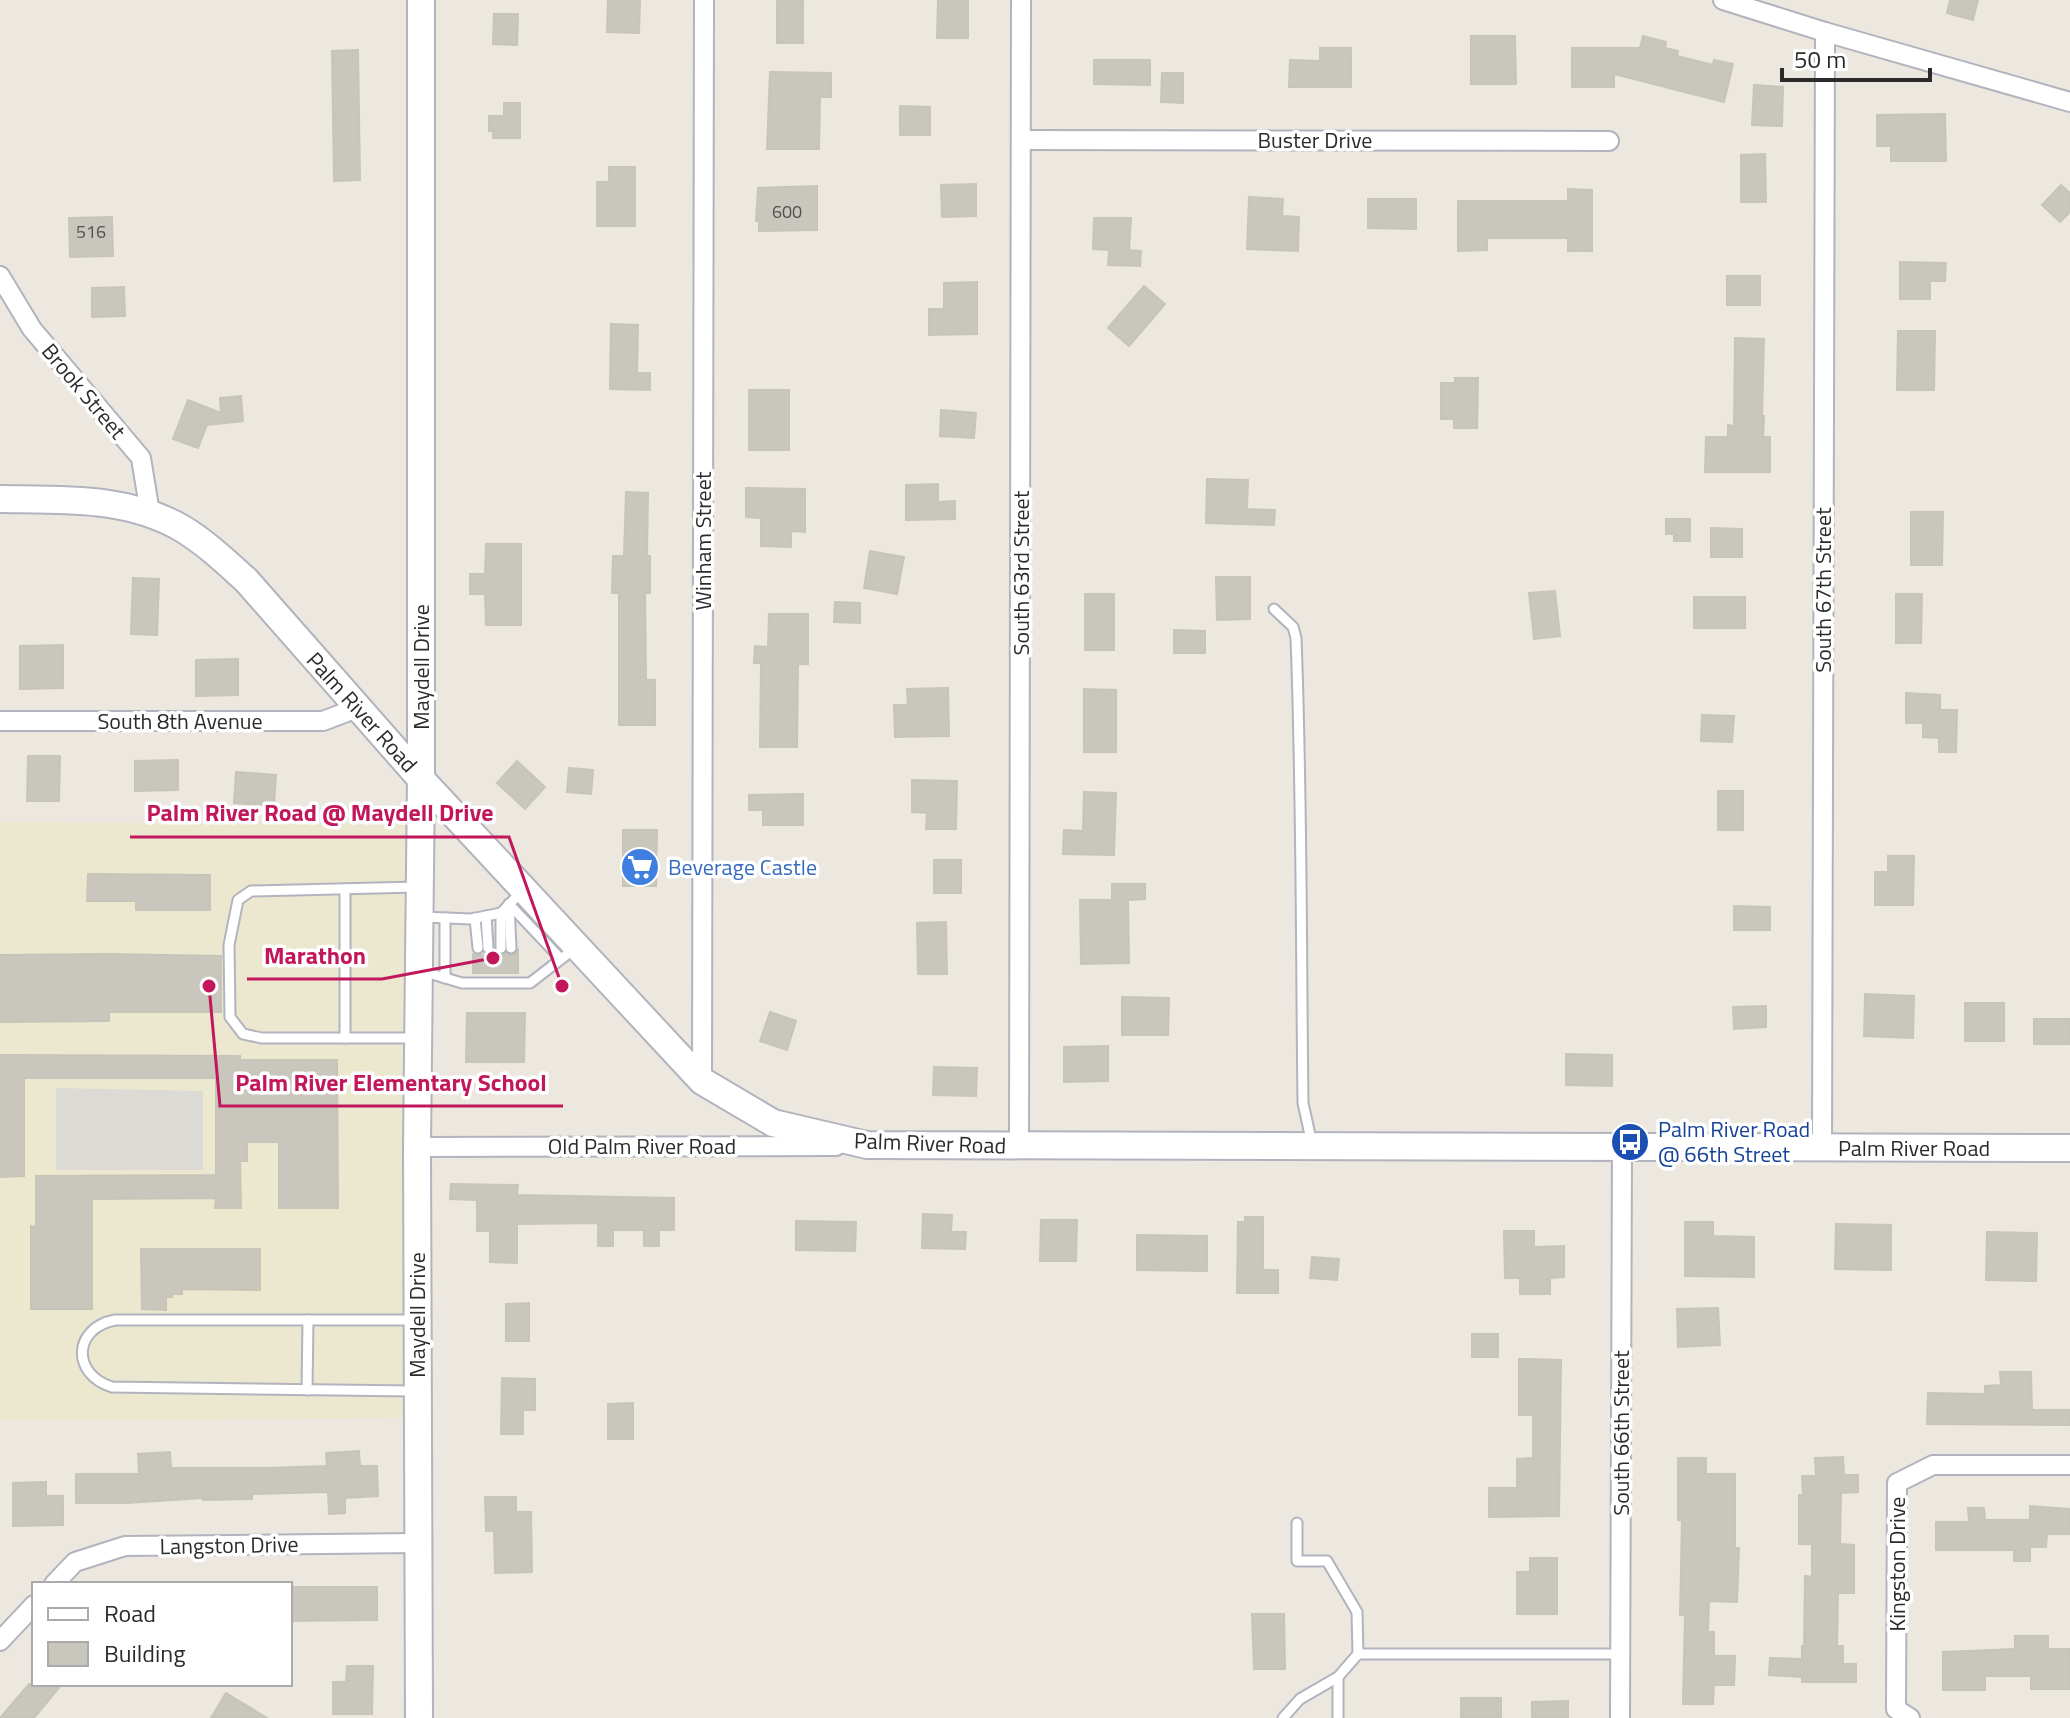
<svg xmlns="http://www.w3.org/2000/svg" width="2070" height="1718" viewBox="0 0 2070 1718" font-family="'Titillium Web',sans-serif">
<rect width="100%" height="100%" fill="#ece8df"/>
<polygon fill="#ece7cf" points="0,822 417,825 415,1418 0,1421"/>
<polygon fill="#dcdad5" points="56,1088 203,1091 203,1170 56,1170"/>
<g fill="#c8c6bd" stroke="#c7c4b8" stroke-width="2">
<polygon points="608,0 640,0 639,33 607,32"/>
<rect x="777" y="0" width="26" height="43"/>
<polygon points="938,0 968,0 968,38 937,38"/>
<polygon points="1950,0 1978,0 1973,20 1947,13"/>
<polygon points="494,14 518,14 517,45 493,44"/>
<polygon points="1471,36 1515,36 1516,84 1471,84"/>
<polygon points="1643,36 1666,42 1665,48 1678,51 1677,56 1713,65 1714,60 1733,64 1724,102 1614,74 1614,87 1572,87 1572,48 1640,48"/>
<polygon points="1320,48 1351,48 1351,87 1289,87 1290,60 1320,61"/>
<polygon points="358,50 360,180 334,181 332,51"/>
<polygon points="1094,60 1150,60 1150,85 1094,84"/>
<polygon points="770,72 831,73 831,97 820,97 819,149 767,149"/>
<polygon points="1162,73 1183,73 1183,103 1161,102"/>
<polygon points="1754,85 1783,87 1782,126 1752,125"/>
<polygon points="504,103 520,103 520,138 493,138 493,131 489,131 489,116 504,116"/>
<polygon points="900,106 930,107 930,135 900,135"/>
<polygon points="1945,114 1946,161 1891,161 1891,146 1877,146 1877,115"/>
<polygon points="1765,154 1766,202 1741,202 1741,155"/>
<polygon points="609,167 635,167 635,226 597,226 597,182 609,182"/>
<polygon points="976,184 976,216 942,217 941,185"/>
<polygon points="2061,185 2070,193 2070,212 2060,222 2042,205"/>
<polygon points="817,186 817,230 759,231 759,221 756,221 758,188"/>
<polygon points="1568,189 1592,190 1592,251 1568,251 1568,238 1487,238 1487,250 1458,251 1458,201 1568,201"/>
<polygon points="1249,197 1283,199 1282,216 1299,217 1298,251 1247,249"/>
<polygon points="1368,199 1416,199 1416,229 1368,228"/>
<polygon points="112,217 113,256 70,257 69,218"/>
<polygon points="1094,218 1131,218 1129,250 1141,251 1140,266 1108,265 1109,250 1093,249"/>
<polygon points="1900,262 1946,263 1945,281 1930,281 1930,299 1900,299"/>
<rect x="1727" y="276" width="33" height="29"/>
<polygon points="977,282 977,334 929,335 929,309 944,309 944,283"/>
<polygon points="1144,286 1165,304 1129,346 1108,328"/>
<polygon points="124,287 125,316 92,317 92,288"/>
<polygon points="611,324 638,325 637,373 650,373 650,390 610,389"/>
<polygon points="1898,331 1935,331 1934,390 1897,390"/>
<polygon points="1735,338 1764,339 1762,416 1764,416 1763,437 1770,437 1770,472 1705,472 1706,437 1728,437 1728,425 1734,426"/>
<polygon points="1455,378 1478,378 1477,428 1454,428 1454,419 1441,419 1441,383 1455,383"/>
<rect x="749" y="390" width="40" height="60"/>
<polygon points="241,396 243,421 207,425 198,448 173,439 188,400 221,413 220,398"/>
<polygon points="941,410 976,413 974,438 940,436"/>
<polygon points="1207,479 1248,480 1247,509 1275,510 1274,525 1206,523"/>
<polygon points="938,484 938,502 955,501 955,519 906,520 906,485"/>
<polygon points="746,488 805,489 805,532 791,531 791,547 761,546 761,518 746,517"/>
<polygon points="626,492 648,493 647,556 650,556 650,593 645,593 646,680 655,680 655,725 619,725 619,593 612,593 613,556 624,556"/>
<polygon points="1911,512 1943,512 1942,565 1911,565"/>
<polygon points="1666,519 1690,519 1690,541 1674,541 1674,534 1666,534"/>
<polygon points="1711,528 1742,529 1742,557 1711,557"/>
<polygon points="486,544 521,544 521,625 486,625 485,594 470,594 470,574 485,574"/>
<polygon points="870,551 904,557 897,594 864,588"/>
<polygon points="1216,577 1250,577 1250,619 1217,620"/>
<polygon points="133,578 159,579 157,635 131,634"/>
<polygon points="1555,591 1560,636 1534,639 1529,593"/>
<rect x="1085" y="594" width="29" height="56"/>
<polygon points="1896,594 1922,594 1921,643 1896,643"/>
<rect x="1694" y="597" width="51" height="31"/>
<polygon points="835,602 860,603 860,623 834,622"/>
<polygon points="769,614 808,614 808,664 798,664 797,747 760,747 761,663 754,663 755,646 768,647"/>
<polygon points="1174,630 1205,631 1205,653 1174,653"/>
<polygon points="63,645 63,688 20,689 20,646"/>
<polygon points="238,659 238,695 196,696 196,660"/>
<polygon points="948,688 949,736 895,737 894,705 908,705 907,689"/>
<polygon points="1084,689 1116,690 1116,752 1084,752"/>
<polygon points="1906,693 1940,695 1940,710 1957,710 1956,752 1939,752 1939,738 1923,737 1923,723 1906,723"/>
<polygon points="1702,715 1734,716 1732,742 1701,741"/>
<polygon points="28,756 60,756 59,801 27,801"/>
<polygon points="178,760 178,790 135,791 135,761"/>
<polygon points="517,761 545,787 525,809 497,783"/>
<polygon points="569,768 593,770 591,794 567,792"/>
<polygon points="236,772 276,775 274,806 234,803"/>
<polygon points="912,780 957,781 956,829 926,829 927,813 912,812"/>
<rect x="1718" y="791" width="25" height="39"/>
<polygon points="1084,792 1116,793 1114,855 1063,854 1064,830 1083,831"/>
<polygon points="803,794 803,825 763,825 763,810 749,810 749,795"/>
<polygon points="623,830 657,830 656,886 623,886"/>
<polygon points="1888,856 1914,856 1913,905 1875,905 1875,872 1888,872"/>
<rect x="934" y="860" width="27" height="33"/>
<polygon points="88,874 210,875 210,910 136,910 136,901 87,901"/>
<polygon points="1112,884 1145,884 1145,899 1128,900 1129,963 1081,964 1080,900 1112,900"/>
<polygon points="1734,906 1770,907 1770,930 1734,930"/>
<polygon points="946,922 947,974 918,974 917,923"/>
<polygon points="518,950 518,973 473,973 473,954 489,955 494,952 500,955 506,953 512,955"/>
<polygon points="108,954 221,956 221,1012 109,1012 109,1021 0,1022 0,955"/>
<polygon points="1865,994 1914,996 1913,1038 1864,1036"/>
<polygon points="1122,997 1169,998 1168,1035 1122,1035"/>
<rect x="1965" y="1003" width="39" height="38"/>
<polygon points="1766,1006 1766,1027 1734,1029 1733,1007"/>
<polygon points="770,1012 796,1021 787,1050 760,1041"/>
<polygon points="467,1013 525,1013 524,1062 466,1062"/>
<rect x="2034" y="1019" width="36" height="25"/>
<polygon points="1108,1046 1108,1081 1064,1082 1064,1047"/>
<polygon points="1566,1054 1612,1055 1612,1086 1566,1085"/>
<polygon points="0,1055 240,1056 240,1060 337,1060 338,1208 279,1208 279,1142 247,1142 247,1161 240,1161 241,1208 215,1208 216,1198 92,1199 92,1309 31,1309 31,1226 36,1227 36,1176 216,1175 216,1078 24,1078 24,1176 0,1177"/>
<polygon points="934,1067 977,1068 976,1096 933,1095"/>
<polygon points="451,1184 518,1185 517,1195 674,1198 674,1230 659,1230 659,1246 644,1246 644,1230 613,1230 613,1246 598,1246 598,1223 517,1224 517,1263 490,1262 490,1231 477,1231 477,1200 450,1199"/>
<polygon points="923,1214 952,1215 951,1232 966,1232 965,1249 922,1248"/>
<polygon points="1245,1217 1263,1217 1263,1270 1278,1270 1278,1293 1237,1293 1238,1222 1245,1222"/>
<polygon points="1041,1220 1077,1220 1076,1261 1040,1261"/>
<polygon points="796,1221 856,1222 855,1251 796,1250"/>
<polygon points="1685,1222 1713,1222 1713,1236 1754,1237 1754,1277 1685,1276"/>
<polygon points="1836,1224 1891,1225 1891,1270 1835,1269"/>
<polygon points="1504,1231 1534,1231 1534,1247 1564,1246 1564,1277 1550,1278 1550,1294 1520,1294 1520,1278 1505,1278"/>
<polygon points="1987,1232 2037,1233 2036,1281 1986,1280"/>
<polygon points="1137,1235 1207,1236 1207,1271 1137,1270"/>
<polygon points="141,1249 260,1249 260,1290 182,1289 182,1294 172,1294 172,1297 166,1297 166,1310 142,1309"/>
<polygon points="1312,1257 1339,1259 1337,1280 1310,1278"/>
<polygon points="529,1303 529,1341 506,1341 506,1304"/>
<polygon points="1718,1308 1720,1345 1678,1347 1677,1309"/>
<rect x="1472" y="1334" width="26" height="23"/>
<polygon points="1519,1359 1561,1360 1559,1516 1489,1517 1489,1488 1517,1488 1517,1459 1533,1458 1533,1415 1519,1415"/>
<polygon points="2000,1372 2031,1372 2032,1410 2070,1410 2070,1425 1927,1424 1928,1393 1985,1394 1985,1386 2001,1385"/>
<polygon points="502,1378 535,1379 535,1410 523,1410 523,1434 501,1434"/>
<polygon points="633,1403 633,1439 608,1439 608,1404"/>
<polygon points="359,1451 360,1466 377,1466 378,1496 345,1498 345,1513 329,1514 328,1492 252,1494 252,1499 203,1500 203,1498 127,1503 76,1503 76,1474 139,1474 138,1454 170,1452 171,1468 266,1468 327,1466 326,1453"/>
<polygon points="1843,1457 1844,1475 1858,1475 1858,1492 1841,1493 1840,1544 1854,1545 1854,1593 1838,1593 1837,1646 1843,1646 1843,1664 1856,1664 1856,1682 1802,1682 1802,1677 1769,1675 1770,1658 1802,1659 1802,1646 1804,1646 1805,1576 1812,1577 1812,1544 1799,1544 1799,1495 1803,1495 1802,1476 1816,1476 1815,1458"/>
<polygon points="1678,1458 1706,1458 1706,1474 1735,1474 1735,1548 1739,1548 1737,1602 1709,1601 1708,1632 1714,1632 1714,1656 1735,1656 1734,1685 1714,1685 1713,1704 1683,1704 1685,1615 1680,1615 1682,1520 1678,1520"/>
<polygon points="46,1482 46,1496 63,1496 63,1525 13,1526 13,1483"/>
<polygon points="485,1497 516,1497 516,1512 531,1512 532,1572 495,1573 494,1531 486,1531"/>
<polygon points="2030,1506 2070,1509 2070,1534 2047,1534 2046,1547 2030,1547 2030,1561 2014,1561 2014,1550 1936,1550 1936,1522 1969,1522 1968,1508 1984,1508 1985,1520 2030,1520"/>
<polygon points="1530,1558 1557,1558 1557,1614 1517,1614 1517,1572 1530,1572"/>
<polygon points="290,1587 377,1587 377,1620 290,1621"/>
<polygon points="1252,1614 1284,1614 1285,1669 1254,1669"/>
<polygon points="2015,1636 2048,1636 2048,1649 2070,1649 2070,1689 2031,1689 2031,1676 1985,1676 1985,1690 1943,1690 1943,1652 2015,1649"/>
<polygon points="347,1666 373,1666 372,1714 333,1714 333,1682 346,1682"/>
<polygon points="29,1684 62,1684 34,1718 0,1718"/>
<polygon points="226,1693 267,1718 211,1718"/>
<rect x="1461" y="1698" width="40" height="20"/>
<polygon points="1568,1701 1568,1718 1532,1718 1532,1702"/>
</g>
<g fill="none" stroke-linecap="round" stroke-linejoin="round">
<defs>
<g id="lane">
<path d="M 1274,609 L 1293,627 L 1296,638 C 1302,793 1301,948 1303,1103 L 1312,1144"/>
<polyline points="345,889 345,1038"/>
<polyline points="509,904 561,959"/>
<polyline points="509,904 511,948"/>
<polyline points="501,913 501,948"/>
<polyline points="486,916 488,948"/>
<polyline points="423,917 471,919 501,913 522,891"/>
<polyline points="445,918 445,978"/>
<polyline points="475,918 478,948"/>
<polyline points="422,971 462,983 530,983 574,949"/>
<polyline points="415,1038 262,1038 243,1034 230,1017 229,945 238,900 251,891 417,887"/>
<path d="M 413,1320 L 115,1320 C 73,1328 71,1374 112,1387 L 414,1391"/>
<polyline points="307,1390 308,1320"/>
<polyline points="1297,1523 1297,1561 1327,1561 1357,1612 1358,1654"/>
<polyline points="1283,1718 1300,1699 1338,1677 1358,1654 1620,1654"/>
<polyline points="1338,1718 1338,1677"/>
</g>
<g id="street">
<polyline points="1723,0 1825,32 2070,102"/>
<polyline points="1022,140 1609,141"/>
<polyline points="0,276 32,329 141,458 150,513"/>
<polyline points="0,721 323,721 357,708"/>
<polyline points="702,1081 704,0"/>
<polyline points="417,1147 836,1146"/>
<polyline points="1019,1147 1021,0"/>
<polyline points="1822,1148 1825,32"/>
<polyline points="54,1584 75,1562 125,1546 417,1543"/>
<polyline points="0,1641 34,1605"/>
<polyline points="1620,1718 1622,1148"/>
<polyline points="1910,1718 1896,1709 1897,1483 1933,1465 2070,1465"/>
</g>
<g id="secondary">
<path d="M 0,499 C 62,500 128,496 183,529 C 206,543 226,562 246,580 L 421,779 L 702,1081 L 773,1123 L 867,1145 L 2070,1148"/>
<polyline points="419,1718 417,1147 421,779 421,0"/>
</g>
</defs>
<use href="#lane" stroke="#b2b3be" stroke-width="13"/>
<use href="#street" stroke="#b2b3be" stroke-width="22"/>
<use href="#secondary" stroke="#b2b3be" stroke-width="30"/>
<use href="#lane" stroke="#fff" stroke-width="9"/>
<use href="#street" stroke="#fff" stroke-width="18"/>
<use href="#secondary" stroke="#fff" stroke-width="26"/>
</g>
<defs>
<symbol id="supermarket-disc" viewBox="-11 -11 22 22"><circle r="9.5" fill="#3f7fe0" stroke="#fff"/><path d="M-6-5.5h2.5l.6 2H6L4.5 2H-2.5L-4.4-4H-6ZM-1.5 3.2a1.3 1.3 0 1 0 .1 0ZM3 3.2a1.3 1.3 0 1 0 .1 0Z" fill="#fff"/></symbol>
<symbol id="bus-disc" viewBox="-11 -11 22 22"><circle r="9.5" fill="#1a4fb4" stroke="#fff"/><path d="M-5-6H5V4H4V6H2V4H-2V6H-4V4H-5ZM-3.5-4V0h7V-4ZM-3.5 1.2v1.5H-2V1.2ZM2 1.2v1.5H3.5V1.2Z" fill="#fff"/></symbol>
</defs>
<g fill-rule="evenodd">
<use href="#supermarket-disc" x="618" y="845" width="44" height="44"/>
<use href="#bus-disc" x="1608" y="1120" width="44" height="44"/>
</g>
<g text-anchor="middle" stroke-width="7" stroke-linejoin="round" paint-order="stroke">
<g font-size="18" fill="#525250">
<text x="787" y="218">600</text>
<text x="91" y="238">516</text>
</g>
<g font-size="22" fill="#2b2b2b" stroke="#fff">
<text x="1315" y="148">Buster Drive</text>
<text transform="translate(84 391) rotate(50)" y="8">Brook Street</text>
<text transform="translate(703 541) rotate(-90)" y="8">Winham Street</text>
<text transform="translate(1021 573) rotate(-90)" y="8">South 63rd Street</text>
<text transform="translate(1823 590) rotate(-90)" y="8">South 67th Street</text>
<text transform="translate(421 667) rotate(-90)" y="8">Maydell Drive</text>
<text transform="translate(362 712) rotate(48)" y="8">Palm River Road</text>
<text x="180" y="729">South 8th Avenue</text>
<text transform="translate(930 1143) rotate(2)" y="8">Palm River Road</text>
<text x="642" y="1154">Old Palm River Road</text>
<text x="1914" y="1156">Palm River Road</text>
<text transform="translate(417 1315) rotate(-90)" y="8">Maydell Drive</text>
<text transform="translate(1621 1433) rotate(-90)" y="8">South 66th Street</text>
<text transform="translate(229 1545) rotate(-1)" y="8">Langston Drive</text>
<text transform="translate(1897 1564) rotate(-90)" y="8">Kingston Drive</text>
</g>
<g font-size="22" fill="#366cbe" stroke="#fff" text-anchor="start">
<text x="668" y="875">Beverage Castle</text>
</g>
<g font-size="22" fill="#164399" stroke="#fff" text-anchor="start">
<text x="1658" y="1137">Palm River Road<tspan x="1658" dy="25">@ 66th Street</tspan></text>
</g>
</g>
<path fill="none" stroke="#c2185b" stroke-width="3" d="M562 986L509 837H130M493 958L382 979H247M209 986L220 1106H563"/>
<g fill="#c2185b" stroke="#fff" stroke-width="3">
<circle cx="562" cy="986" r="8"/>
<circle cx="493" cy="958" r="8"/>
<circle cx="209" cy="986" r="8"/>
</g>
<g font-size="24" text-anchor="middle" font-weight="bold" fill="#c2185b" stroke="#fff" stroke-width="7" stroke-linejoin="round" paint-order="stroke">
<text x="320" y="821">Palm River Road @ Maydell Drive</text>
<text x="315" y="964">Marathon</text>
<text x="391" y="1091">Palm River Elementary School</text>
</g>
<rect x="32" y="1582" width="260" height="104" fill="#ffffff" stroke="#aaaaaa" stroke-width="2"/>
<rect x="48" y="1608" width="40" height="12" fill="#ffffff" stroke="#aaaaaa" stroke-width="2"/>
<text x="104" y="1622" font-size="24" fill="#2b2b2b">Road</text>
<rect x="48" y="1642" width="40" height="24" fill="#c8c6bd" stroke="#aaaaaa" stroke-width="2"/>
<text x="104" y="1662" font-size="24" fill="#2b2b2b">Building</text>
<path d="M1782 68v12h148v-12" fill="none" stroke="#2b2b2b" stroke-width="4"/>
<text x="1794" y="68" font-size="24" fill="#2b2b2b" stroke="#ffffff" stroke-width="6" paint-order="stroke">50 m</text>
</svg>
